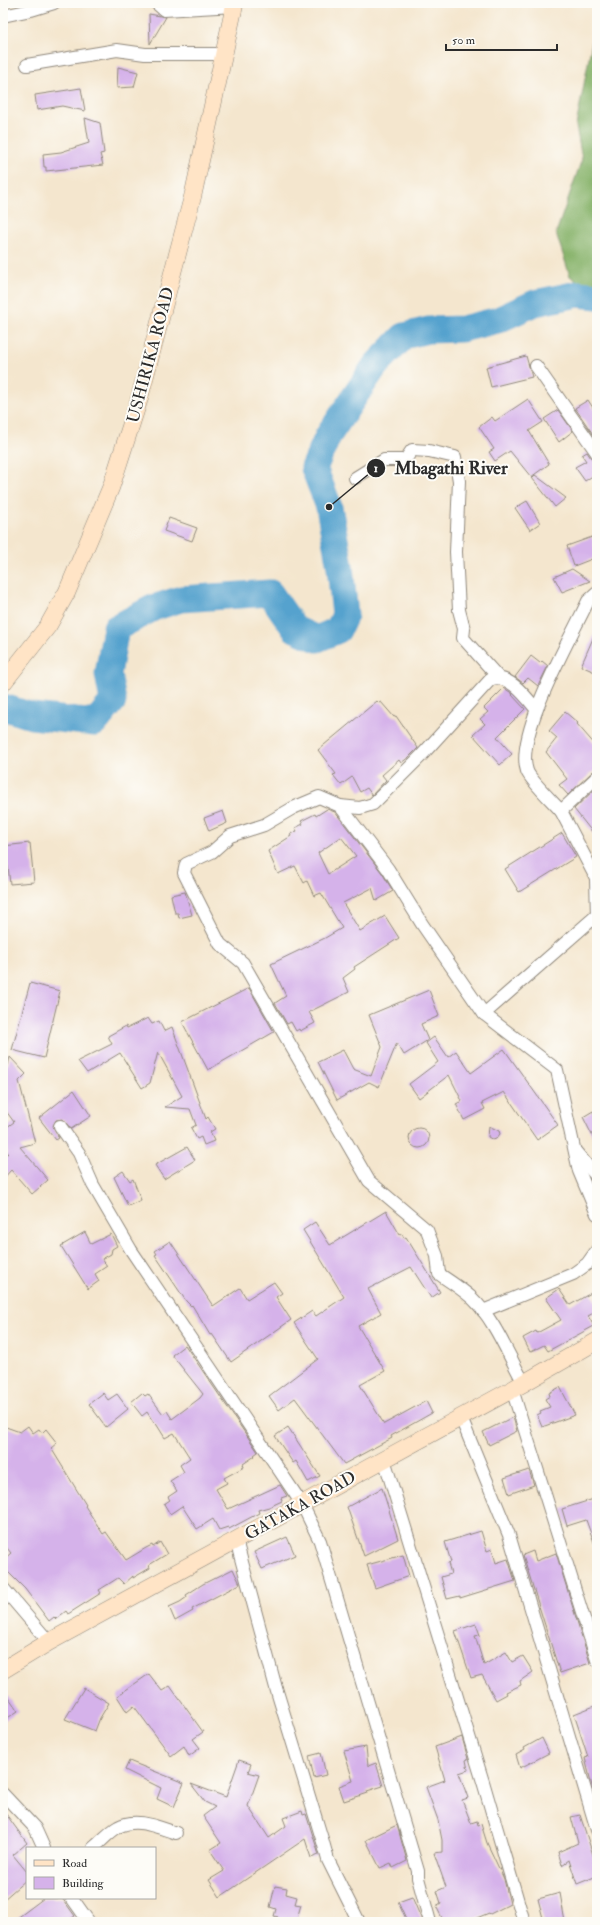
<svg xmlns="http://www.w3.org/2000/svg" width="600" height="1925" viewBox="0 0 600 1925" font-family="'IM FELL Double Pica',serif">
<rect width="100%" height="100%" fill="#fdfcf7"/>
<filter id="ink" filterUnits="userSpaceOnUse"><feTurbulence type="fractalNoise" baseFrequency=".025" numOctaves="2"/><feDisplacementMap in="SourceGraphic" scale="8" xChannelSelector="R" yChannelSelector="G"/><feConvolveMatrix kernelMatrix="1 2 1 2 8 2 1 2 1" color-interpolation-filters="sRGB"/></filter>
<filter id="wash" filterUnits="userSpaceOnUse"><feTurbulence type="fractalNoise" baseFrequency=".012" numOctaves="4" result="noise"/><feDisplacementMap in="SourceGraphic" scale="16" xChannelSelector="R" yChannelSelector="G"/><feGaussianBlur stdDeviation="0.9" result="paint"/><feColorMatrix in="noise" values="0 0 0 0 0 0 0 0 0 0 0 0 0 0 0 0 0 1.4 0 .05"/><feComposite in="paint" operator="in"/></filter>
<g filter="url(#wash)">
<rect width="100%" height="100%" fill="#f4e6ce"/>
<polygon fill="#88b46c" stroke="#5a704c" points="597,16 597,298 570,276 556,233 582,159 576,126"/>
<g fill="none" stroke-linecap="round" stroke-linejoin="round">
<polyline stroke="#55a2ce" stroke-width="27" points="3,707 32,716 95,723 113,701 108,674 116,628 153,608 181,599 270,593 295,629 317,639 338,630 345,615 340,567 329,507 314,468 328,436 375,366 404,336 428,330 462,329 498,320 535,303 578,294 597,296"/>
</g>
<g id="blocks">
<g fill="#d5b2ea" fill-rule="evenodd">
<polygon points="149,14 166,17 150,44"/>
<polygon points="118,67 138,72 134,87 117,88"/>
<polygon points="81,88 85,111 62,106 37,110 35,95"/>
<polygon points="85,118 100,123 104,153 100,154 103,165 46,171 46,167 44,167 43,154 61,152 89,143"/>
<polygon points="526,356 532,377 491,387 486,367"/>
<polygon points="528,399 543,422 529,431 549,464 531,477 510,451 495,461 489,452 494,449 479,427 492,417 495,421"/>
<polygon points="588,400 597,414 597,440 575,408"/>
<polygon points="558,410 573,431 559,442 544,419"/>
<polygon points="587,452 591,458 597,460 597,480 594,475 585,481 575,467 586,461 582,455"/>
<polygon points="535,475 566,498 555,507 532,478"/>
<polygon points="527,501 540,523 530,530 515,508"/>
<polygon points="169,518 197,528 192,541 164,531"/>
<polygon points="592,537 597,557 574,566 567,546"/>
<polygon points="572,569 590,581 562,592 554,577"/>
<polygon points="597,629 597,673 581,666"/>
<polygon points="531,656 540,663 542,661 548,666 538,686 528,678 523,683 515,677"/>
<polygon points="504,688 513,694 512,695 525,709 497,737 512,754 500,765 473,735 485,724 480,719 488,712 484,708"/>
<polygon points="377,701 379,703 381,702 394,717 396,716 418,748 409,757 401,763 399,760 382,775 386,780 372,795 367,788 360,792 352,777 341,785 333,775 336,774 318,750"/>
<polygon points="565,712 578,723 577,724 597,747 597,770 592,772 568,795 559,785 567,779 546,752 557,738 549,731"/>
<polygon points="597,787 597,838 574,809"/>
<path d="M 327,809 L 335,812 L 382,873 L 393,891 L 376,901 L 372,888 L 343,903 L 360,931 L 385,916 L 399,938 L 354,967 L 355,969 L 343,978 L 349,992 L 309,1012 L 315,1023 L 300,1031 L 299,1029 L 296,1031 L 291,1022 L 287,1024 L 275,1003 L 286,996 L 271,964 L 325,938 L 342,928 L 321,893 L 314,896 L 307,881 L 304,883 L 295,866 L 278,874 L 268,851 L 291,836 L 290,834 L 297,831 L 295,828 L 303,824 L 301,821 L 315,814 L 316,816 ZM 341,837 L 356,856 L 328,874 L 318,853 Z"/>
<polygon points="223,811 227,823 209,831 204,818"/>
<polygon points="562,833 576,857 519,892 505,869"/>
<polygon points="30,843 34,882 10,884 8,866 4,866 3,846"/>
<polygon points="185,892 192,915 179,918 178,913 175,913 171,895"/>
<polygon points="30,983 60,991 44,1058 12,1050"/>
<polygon points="249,988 274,1032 208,1070 182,1022"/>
<polygon points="429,990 439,1016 421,1024 428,1040 404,1055 397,1043 379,1087 369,1082 337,1100 318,1062 343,1050 353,1069 371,1076 382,1047 369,1015"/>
<polygon points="148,1018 152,1024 159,1021 164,1031 172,1027 206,1119 208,1117 215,1129 210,1132 214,1141 204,1145 201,1137 197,1139 191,1128 196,1125 190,1109 165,1107 182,1096 158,1052 150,1083 142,1088 120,1053 87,1073 78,1061 112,1044 108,1036 126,1026 127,1028"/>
<polygon points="434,1037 448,1057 456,1051 471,1073 504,1049 558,1125 537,1140 504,1092 482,1103 485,1109 464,1120 456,1104 462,1101 449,1075 419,1098 409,1084 438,1062 426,1043"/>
<polygon points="10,1057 26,1074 19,1081 35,1143 20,1147 48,1180 32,1194 11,1170 3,1179 3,1158 8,1153 3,1145 3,1130 14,1122 3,1107 3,1060 8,1065"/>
<polygon points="74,1090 91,1116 71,1129 63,1119 56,1120 53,1126 59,1138 56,1140 39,1118"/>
<polygon points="593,1111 597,1119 597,1145 583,1117"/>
<polygon points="489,1126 499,1131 500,1134 496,1139 493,1140 488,1137"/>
<circle cx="419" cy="1138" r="10"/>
<polygon points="187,1147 195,1160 164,1179 155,1165"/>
<polygon points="123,1171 130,1181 133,1179 141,1200 128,1206 114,1177"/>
<polygon points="386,1211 400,1235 402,1234 404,1238 406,1237 440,1292 431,1298 411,1267 368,1289 381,1313 358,1326 385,1371 360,1385 384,1424 426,1401 432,1413 391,1436 392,1438 344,1464 295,1398 279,1410 269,1396 318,1359 294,1323 312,1311 316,1316 344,1297 303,1230 315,1222 330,1245"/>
<polygon points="85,1232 91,1244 111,1234 117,1246 112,1249 111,1254 102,1259 107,1266 95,1274 99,1281 88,1289 61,1246"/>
<polygon points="170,1241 213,1306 240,1288 247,1299 274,1282 282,1293 276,1297 291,1320 231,1362 212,1334 210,1335 192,1305 191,1306 186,1301 155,1255 157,1254 155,1251"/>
<polygon points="559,1289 570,1305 591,1293 597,1304 597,1311 588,1316 594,1326 548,1351 544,1345 530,1352 523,1338 536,1331 537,1333 561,1320 546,1298"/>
<polygon points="185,1345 258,1452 254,1455 255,1456 243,1464 244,1467 224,1478 227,1483 216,1489 228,1509 280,1485 287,1496 281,1498 282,1501 269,1507 258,1510 259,1513 229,1529 228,1527 219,1530 213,1519 197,1529 182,1506 170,1514 164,1504 170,1500 168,1497 177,1491 170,1481 184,1472 180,1465 190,1458 174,1433 165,1438 155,1422 154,1423 147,1412 142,1416 131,1402 142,1393 145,1396 148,1394 163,1414 167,1411 172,1419 200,1398 203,1394 172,1355"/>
<polygon points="560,1387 575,1415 542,1427 537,1415 541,1413 540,1411 550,1407 545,1399 550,1396 549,1393"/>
<polygon points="103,1393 108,1400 117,1394 128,1409 106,1427 89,1404"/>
<polygon points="513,1417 517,1431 489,1445 483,1432"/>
<polygon points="3,1426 20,1432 28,1426 33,1433 39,1429 42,1433 46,1429 57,1443 51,1448 86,1505 85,1506 103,1534 106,1532 126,1560 146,1548 152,1545 153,1547 160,1542 167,1554 149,1565 150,1568 133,1578 133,1576 124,1584 118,1578 99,1590 101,1593 68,1614 66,1611 56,1619 54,1617 49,1621 25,1589 3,1567 3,1560 11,1553 3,1543"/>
<polygon points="288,1427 320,1476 308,1482 296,1461 293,1463 275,1436"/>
<polygon points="529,1470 534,1485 509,1494 504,1478"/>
<polygon points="382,1488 398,1539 364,1556 347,1507"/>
<polygon points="597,1498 597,1545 595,1545 586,1520 567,1526 562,1509"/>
<polygon points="481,1531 487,1551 492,1549 496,1563 508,1559 515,1581 460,1598 460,1596 447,1599 441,1577 451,1574 448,1563 451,1562 445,1542"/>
<polygon points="287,1537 295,1555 262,1569 254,1552"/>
<polygon points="533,1551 536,1561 556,1553 590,1663 560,1673 523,1555"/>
<polygon points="403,1555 409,1576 375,1588 367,1565"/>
<polygon points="233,1569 240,1584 192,1609 193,1611 175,1621 169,1607 180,1602 187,1597 186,1595 203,1584"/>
<polygon points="476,1624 480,1635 475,1636 484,1665 506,1652 512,1662 523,1656 533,1672 520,1681 521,1685 506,1692 507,1694 496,1700 482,1675 471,1678 455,1631"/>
<polygon points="149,1674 162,1691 170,1686 203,1732 193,1739 200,1748 189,1756 184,1746 171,1756 134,1706 127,1712 117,1696"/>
<polygon points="84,1688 109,1703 100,1718 95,1731 65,1719"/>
<polygon points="3,1689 18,1711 3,1721"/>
<polygon points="597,1705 597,1790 593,1790 585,1758 588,1757 574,1714"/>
<polygon points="462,1737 468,1759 466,1760 468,1770 459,1773 468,1798 462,1800 471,1823 477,1821 478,1825 481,1824 487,1843 504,1879 510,1904 490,1914 489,1913 467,1922 444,1922 436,1906 441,1903 437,1891 446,1887 434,1853 442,1852 442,1840 438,1820 426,1787 445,1780 435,1747"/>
<polygon points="542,1738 549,1753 520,1768 516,1755 525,1750 524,1748"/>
<polygon points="366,1747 368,1766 376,1763 383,1786 367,1791 368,1793 344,1801 339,1786 353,1781 344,1751"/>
<polygon points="321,1753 326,1775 314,1778 309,1756"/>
<polygon points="239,1760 251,1764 248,1772 259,1775 248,1806 269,1838 286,1826 283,1818 302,1811 303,1815 306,1814 319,1855 311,1858 305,1839 220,1897 209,1880 224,1871 210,1850 221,1843 203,1816 215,1807 205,1802 191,1784 226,1797"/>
<polygon points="129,1761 184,1783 174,1807 157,1799 161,1788 125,1770"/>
<polygon points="3,1810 27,1843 13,1855 27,1872 27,1879 3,1900"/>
<polygon points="580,1815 597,1867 597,1876 577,1884 569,1860 562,1865 558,1852 578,1843 571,1817"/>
<polygon points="397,1825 407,1861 393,1868 391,1863 380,1868 366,1840"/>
<polygon points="275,1886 287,1888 286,1894 297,1897 295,1904 301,1905 296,1922 287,1922 277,1919 278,1917 274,1916 276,1909 270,1907"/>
<polygon points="560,1893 565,1922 544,1922 538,1899"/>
<polygon points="412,1897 421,1918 422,1922 407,1922 398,1902"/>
<polygon points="44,1898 62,1898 75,1916 66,1922 12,1922"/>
</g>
</g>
</g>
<g filter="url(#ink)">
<use href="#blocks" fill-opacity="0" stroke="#90887c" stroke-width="1"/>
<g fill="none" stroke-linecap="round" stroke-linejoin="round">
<defs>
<g id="street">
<polyline points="156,3 164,10 235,6"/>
<polyline points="3,16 31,10 54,3"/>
<polyline points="27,65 117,50 145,54 224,54"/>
<polyline points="536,366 597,453"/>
<polyline points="355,478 384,460 405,460 412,450 429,451 455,457 459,481 456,552 459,610 464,629 463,638 499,678"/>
<polyline points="597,777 561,811 596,878 597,917"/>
<polyline points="340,806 388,869 422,924 484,1014 557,1070 579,1171 597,1214"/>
<path d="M 561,811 C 554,803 530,780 527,771 C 514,735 572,636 588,601 L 597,593"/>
<polyline points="484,1014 596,916"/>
<polyline points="60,1126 79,1153 93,1185 131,1250 302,1504 320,1541 418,1871 418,1878 430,1922"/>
<polyline points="576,1152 597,1177"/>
<polyline points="483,1311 573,1274 587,1264 597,1250"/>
<path d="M 524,1383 C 508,1355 495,1320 472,1298 C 462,1289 451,1282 439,1274 L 437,1256 L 427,1230 L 369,1181 L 243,963 L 220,944 L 184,873 L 186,864 L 212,852 L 230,836 L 264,825 L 293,808 L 319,797 L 340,806 L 360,808 L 373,804 L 421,756 L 490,680 C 507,671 527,698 536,709"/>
<polyline points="512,1389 597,1660"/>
<polyline points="461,1418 509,1535 597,1830"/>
<polyline points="384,1459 484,1785 524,1922"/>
<polyline points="236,1540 276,1688 323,1842 328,1860 359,1922"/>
<polyline points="3,1588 49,1642"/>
<polyline points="3,1794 35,1828 44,1848"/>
<path d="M 93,1848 C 101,1842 109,1832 118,1827 C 137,1817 157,1827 176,1833"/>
<polyline points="72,1898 89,1922"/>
</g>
<g id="secondary">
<polyline points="3,683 48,626 67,592 111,487 139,400 193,195 235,3"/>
<polyline points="3,1670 49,1642 524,1383 597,1341"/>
</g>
</defs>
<use href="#street" stroke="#90887c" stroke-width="14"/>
<use href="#secondary" stroke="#90887c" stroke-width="18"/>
<use href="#street" stroke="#fff" stroke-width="12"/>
<use href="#secondary" stroke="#ffe4c6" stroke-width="17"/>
</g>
</g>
<g text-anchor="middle" stroke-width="4" stroke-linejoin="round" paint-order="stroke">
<g font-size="17" fill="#2b2b2b" stroke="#fdfcf7">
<text transform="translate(150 355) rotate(-75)" y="6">USHIRIKA ROAD</text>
<text transform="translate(300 1505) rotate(-29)" y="6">GATAKA ROAD</text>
</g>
</g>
<path fill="none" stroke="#2b2b2b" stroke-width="1.5" d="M329 507L376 468"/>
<g fill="#2b2b2b" stroke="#fdfcf7" stroke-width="1.5">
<circle cx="329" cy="507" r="4"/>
<circle cx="376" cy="468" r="10"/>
</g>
<g font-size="12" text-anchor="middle" font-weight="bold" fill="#fff">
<text x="376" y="472">1</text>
</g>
<g font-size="18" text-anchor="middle" font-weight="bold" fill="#2b2b2b" stroke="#fdfcf7" stroke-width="4" stroke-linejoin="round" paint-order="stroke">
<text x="451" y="474">Mbagathi River</text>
</g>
<rect width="600" height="1925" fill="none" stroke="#fdfcf7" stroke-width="16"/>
<rect x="26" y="1847" width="130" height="52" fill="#fdfcf7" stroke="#a9a8a5"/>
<rect x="34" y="1860" width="20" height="6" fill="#ffe4c6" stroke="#a9a8a5"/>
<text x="62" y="1867" font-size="12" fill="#2b2b2b">Road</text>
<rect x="34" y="1877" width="20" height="12" fill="#d5b2ea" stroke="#a9a8a5"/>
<text x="62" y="1887" font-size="12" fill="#2b2b2b">Building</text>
<path d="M446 44v6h111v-6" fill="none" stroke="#2b2b2b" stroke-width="2"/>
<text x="452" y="44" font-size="12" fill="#2b2b2b" stroke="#fdfcf7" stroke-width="3" paint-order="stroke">50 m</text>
</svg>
